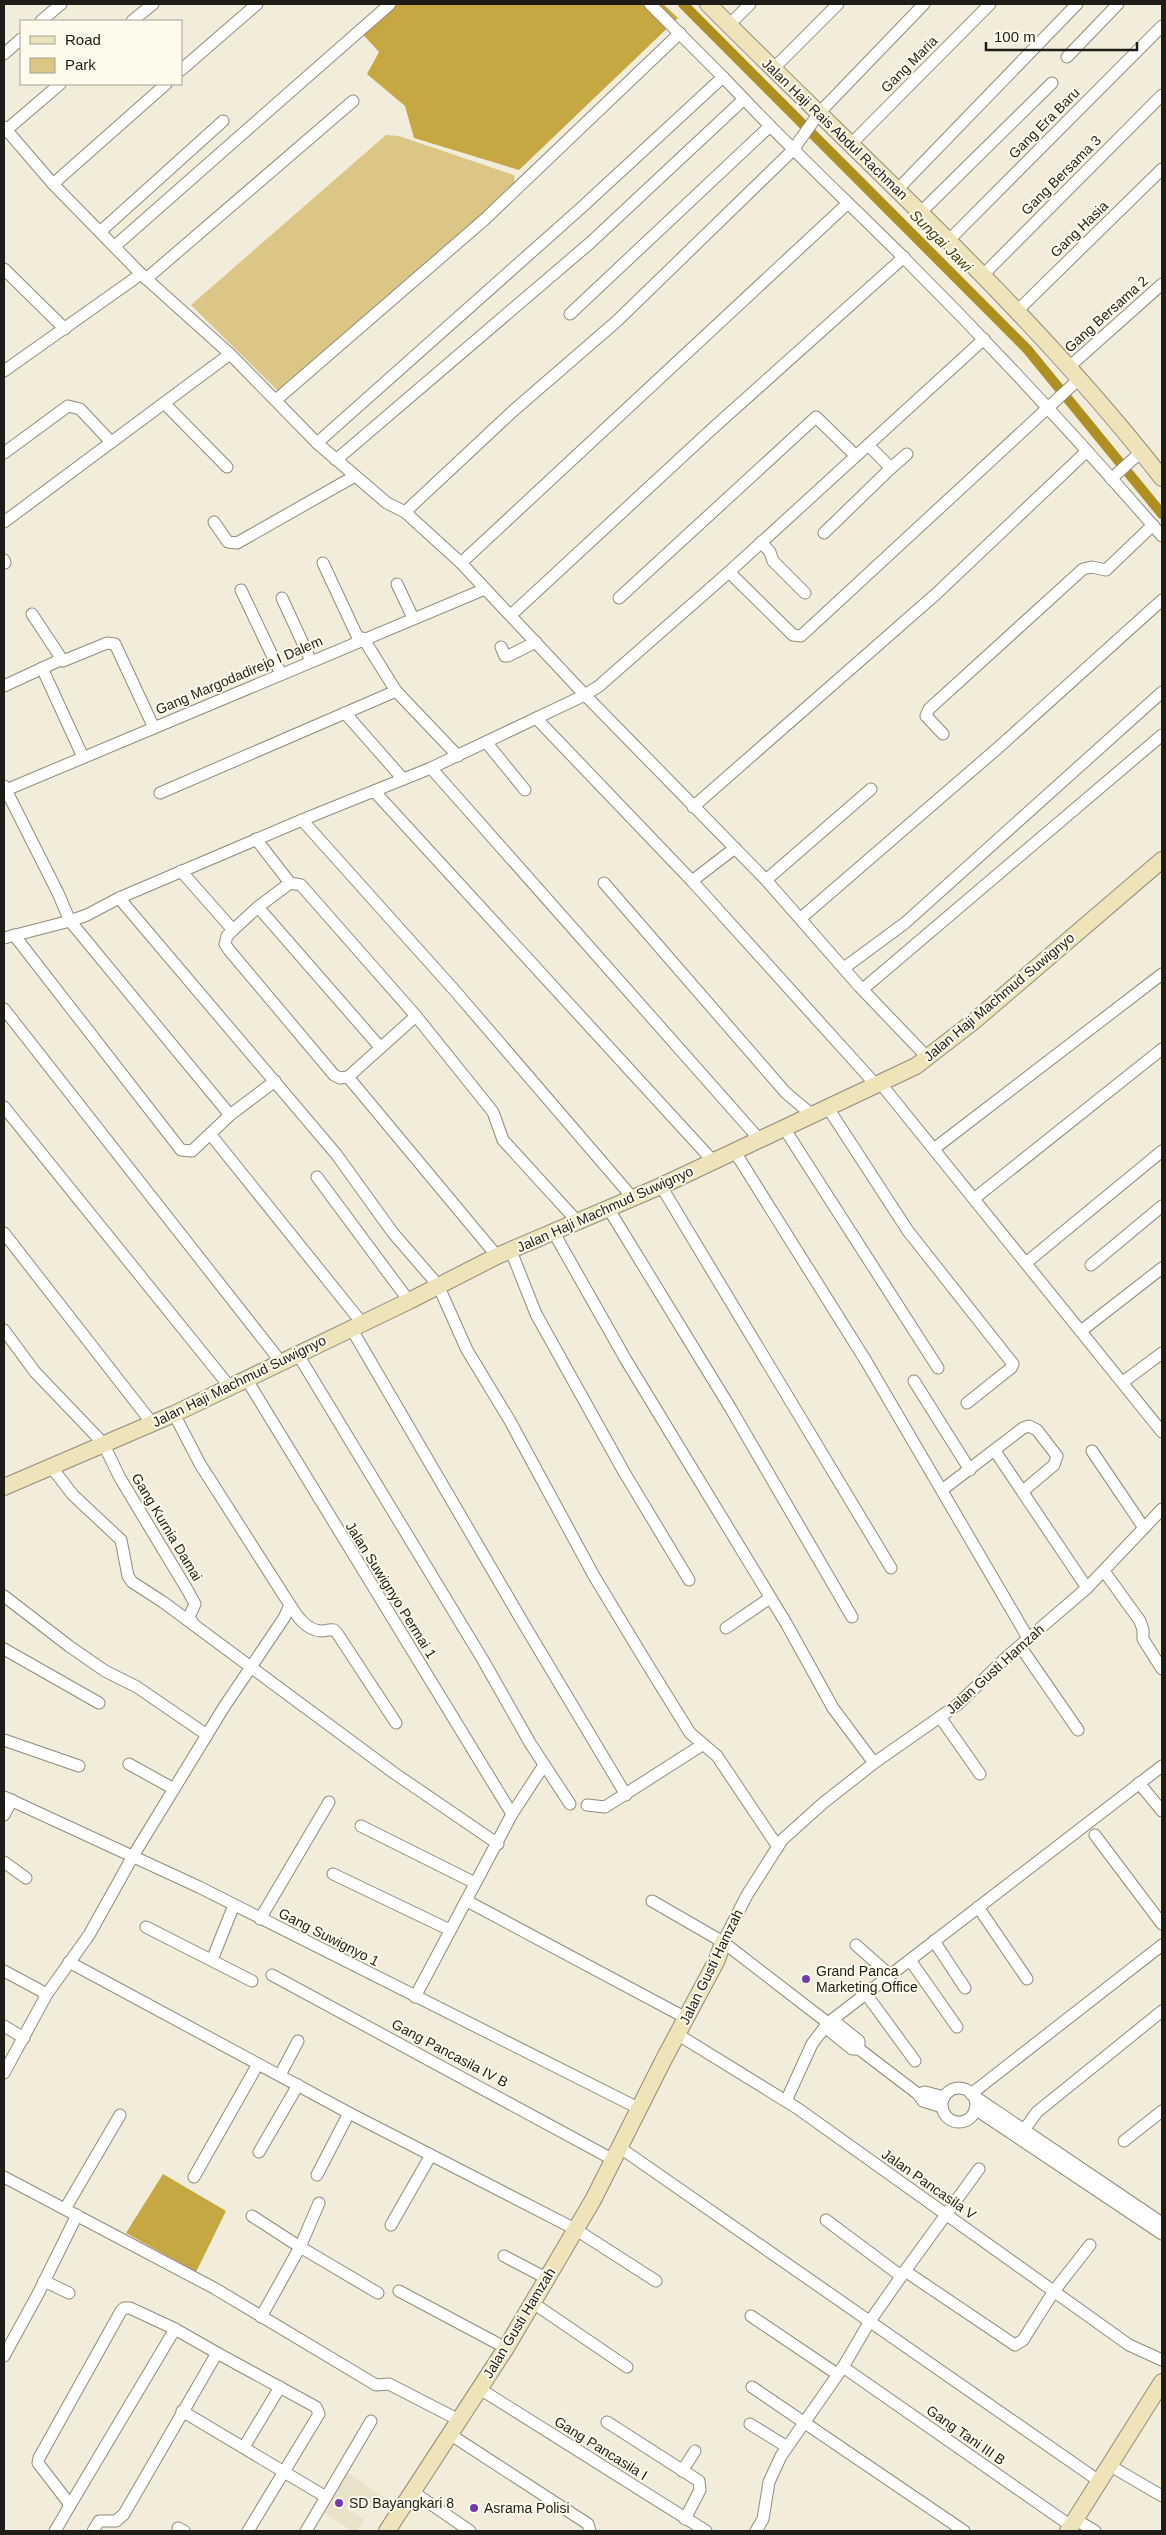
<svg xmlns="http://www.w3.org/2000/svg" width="1166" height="2535" viewBox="0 0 1166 2535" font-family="Arial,sans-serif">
<rect width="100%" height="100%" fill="#f2ecdb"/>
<polygon fill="#e9e1c8" points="345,2471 385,2499 376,2512 354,2497 346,2508 364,2520 356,2531 352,2531 324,2512 339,2489 335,2485"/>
<polygon fill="#dbc685" points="386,135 399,136 514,175 515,188 282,395 191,305"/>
<g fill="#c6a842">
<polygon points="387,4 663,4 678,18 519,170 414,138 405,106 367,74 379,52 358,29"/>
<polygon points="163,2174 226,2211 196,2272 126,2233"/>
</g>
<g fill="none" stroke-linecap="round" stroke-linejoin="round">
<polyline stroke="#ad8f22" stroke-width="10" points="683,4 1027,349 1162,514"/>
<defs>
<g id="street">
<polyline points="650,4 723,77"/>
<polyline points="41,21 61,4"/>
<polyline points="132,21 153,4"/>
<polyline points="729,25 750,4"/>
<polyline points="4,54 21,39"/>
<polyline points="1067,57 1118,4"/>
<polyline points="773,69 838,4"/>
<polyline points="181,70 257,4"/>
<path d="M 744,99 C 796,154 851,205 905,259 C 994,348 1080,441 1162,536"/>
<polyline points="4,127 53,184 141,274 230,354 317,443 387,503 405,512 461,563 585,695 766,880 859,986 927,1057"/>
<polyline points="4,132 60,84"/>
<polyline points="851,144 990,4"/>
<polyline points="53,184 166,84"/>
<polyline points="897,190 1077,4"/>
<polyline points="920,213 1052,83"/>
<polyline points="101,231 223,121"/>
<polyline points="948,241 1162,26"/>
<polyline points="115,246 390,4"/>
<polyline points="4,269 65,329"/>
<polyline points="982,276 1162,95"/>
<polyline points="146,279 353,101"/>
<polyline points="1017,311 1162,169"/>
<polyline points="570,314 770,126"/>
<polyline points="1069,367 1162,284"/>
<polyline points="4,371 141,274"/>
<polyline points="276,400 484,220 680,33"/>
<polyline points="164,403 227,467"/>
<polyline points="317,443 581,208 723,77 744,99 590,243 336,460"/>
<polyline points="4,453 68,406 80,409 111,442"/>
<polyline points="891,468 907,454"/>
<polyline points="1111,479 1141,452"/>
<polyline points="405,512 513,411 617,321 793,150 819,113 924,4"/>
<polyline points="4,522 230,354"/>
<polyline points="214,522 228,542 237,543 355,476"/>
<polyline points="824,533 891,468 868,445"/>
<polyline points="761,542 770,552 773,561 805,593"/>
<polyline points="4,560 5,563"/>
<polyline points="323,563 359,640"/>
<polyline points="461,563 847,204"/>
<polyline points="729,572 793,635 801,636 1079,379"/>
<polyline points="397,584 413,618"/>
<polyline points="241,590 281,674"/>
<polyline points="282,598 311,661"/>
<polyline points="619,598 816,417 856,456"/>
<polyline points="32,614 63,661 107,643 115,644 154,728"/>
<polyline points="511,615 712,429 904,257"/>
<polyline points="363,638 396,691 458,756"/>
<polyline points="501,647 505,656 508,656 536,642"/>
<polyline points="42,668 83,757"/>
<polyline points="4,686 60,660"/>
<polyline points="345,713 403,779"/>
<polyline points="536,718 692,881 877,1086"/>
<polyline points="943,734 926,716 929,709 1083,569 1092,567 1106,570 1153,525"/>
<polyline points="486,742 525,790"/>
<polyline points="431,768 760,1140"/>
<polyline points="4,786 58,893 70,921 230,1115"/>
<polyline points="6,790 485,589"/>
<polyline points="374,791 713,1161"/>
<polyline points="160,793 396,691"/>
<polyline points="693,807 936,594 1087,451"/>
<polyline points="302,820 456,992 632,1197"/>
<polyline points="256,839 290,883"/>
<polyline points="181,871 233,930 227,936 225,944 229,950 334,1075 340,1078 348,1077 497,1256"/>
<polyline points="766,880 871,789"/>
<polyline points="692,881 735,848"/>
<polyline points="604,883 786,1093 811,1114"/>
<polyline points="119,898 336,1154 393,1233 438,1285 467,1350 510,1421 594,1576 646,1662 690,1733 717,1756 778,1847"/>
<polyline points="258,907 380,1047"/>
<polyline points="801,918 999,747 1162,600"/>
<polyline points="233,930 258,907 290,883 301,885 416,1016 493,1112 503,1140 577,1221"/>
<polyline points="14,935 181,1150 192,1151 230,1115 275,1081"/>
<polyline points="4,938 70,921 87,915 119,898 302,820 431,768 585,695 599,686 729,572 984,339"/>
<polyline points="844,968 905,923 1162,692"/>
<polyline points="863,989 1162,735"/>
<polyline points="4,1009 281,1362"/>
<polyline points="348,1077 416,1016"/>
<polyline points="881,1084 1162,1432"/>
<polyline points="4,1107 230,1387"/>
<polyline points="828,1108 908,1231 1013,1364 1011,1368 967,1403"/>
<polyline points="784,1128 938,1368"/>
<polyline points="211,1135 362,1323"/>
<polyline points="935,1148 1162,974"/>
<polyline points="735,1152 866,1361 1028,1638"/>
<polyline points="317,1177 409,1301"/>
<polyline points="661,1186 891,1568"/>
<polyline points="975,1198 1162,1049"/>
<polyline points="608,1208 731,1409 852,1617"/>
<polyline points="4,1233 152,1423"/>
<polyline points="554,1233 626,1360 786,1623 833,1708 874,1763"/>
<polyline points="511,1251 536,1314 624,1472 689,1580"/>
<polyline points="1027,1262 1162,1151"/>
<polyline points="1091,1265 1162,1206"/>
<polyline points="351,1328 522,1621 626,1795"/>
<polyline points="4,1330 35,1372 103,1443 120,1478 188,1591 195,1604 189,1617 194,1625"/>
<polyline points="1081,1331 1162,1268"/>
<polyline points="297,1353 483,1660 530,1743 570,1804"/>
<polyline points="247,1380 512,1814"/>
<polyline points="914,1381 970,1470"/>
<polyline points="1123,1382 1162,1353"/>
<polyline points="995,1451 1087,1588"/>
<polyline points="1092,1451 1144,1528"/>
<polyline points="52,1468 73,1495 121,1540 128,1576 132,1582 163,1602 394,1773 498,1844"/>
<polyline points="942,1490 1023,1428 1029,1426 1037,1430 1057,1456 1054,1465 1023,1491"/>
<polyline points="1104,1571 1140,1621 1143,1630 1143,1639 1162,1669"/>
<polyline points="4,1596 69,1646 105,1671 137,1687 207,1735"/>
<path d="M 290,1605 C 297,1616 306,1630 321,1631 C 326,1631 329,1629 334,1630 L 337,1633 L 396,1723"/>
<polyline points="726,1628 770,1598"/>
<polyline points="1020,1646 1078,1730"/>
<polyline points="4,1649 99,1703"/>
<polyline points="940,1717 980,1774"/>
<polyline points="4,1740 79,1766"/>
<polyline points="129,1764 174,1789"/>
<polyline points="1139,1783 1162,1811"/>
<polyline points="4,1797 199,1887 640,2109"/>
<polyline points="587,1805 605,1807 702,1745"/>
<polyline points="4,1815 12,1800"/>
<polyline points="361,1826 475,1883"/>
<polyline points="1095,1835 1162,1924"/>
<polyline points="4,1862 26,1878"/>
<polyline points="333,1874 450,1930"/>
<polyline points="467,1901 686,2018"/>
<polyline points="652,1901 723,1942 828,2023"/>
<polyline points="978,1907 1027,1979"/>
<polyline points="260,1919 329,1802"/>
<polyline points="146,1927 252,1981"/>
<polyline points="934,1941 965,1988"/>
<polyline points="723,1942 747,1895 782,1840 822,1804 874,1763 957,1705 1009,1655 1087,1588 1162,1509"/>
<polyline points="856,1945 890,1975"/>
<polyline points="1162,1945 971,2094 1162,2223"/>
<polyline points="212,1960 234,1905"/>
<polyline points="910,1960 957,2027"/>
<polyline points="69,1962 349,2113 575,2229 656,2281"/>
<polyline points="4,1971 47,1994"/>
<polyline points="272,1975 612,2159"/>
<polyline points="866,1994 915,2061"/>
<polyline points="415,1997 512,1814 544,1765"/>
<polyline points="833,2020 859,2041 859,2049"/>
<polyline points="4,2026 24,2038"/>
<polyline points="825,2027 852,2049 859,2049 918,2094 923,2101 942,2107"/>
<polyline points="677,2034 797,2108 1129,2345 1162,2360"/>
<polyline points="4,2073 47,1994 89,1935 133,1856 224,1707 284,1618 290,1605 200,1464 174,1414"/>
<polyline points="280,2075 298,2041"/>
<circle cx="959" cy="2105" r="17"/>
<polyline points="918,2094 925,2092 944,2097"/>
<polyline points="786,2101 812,2044 828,2023 1162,1766"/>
<polyline points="975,2109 1162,2234"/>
<polyline points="1024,2130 1037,2112 1162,2011"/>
<polyline points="1124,2141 1162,2111"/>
<polyline points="619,2147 1099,2481"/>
<polyline points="259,2152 298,2085"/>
<polyline points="317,2175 349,2113"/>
<polyline points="4,2177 214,2288 376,2385 389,2384 459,2420"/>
<polyline points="194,2177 258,2064"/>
<polyline points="319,2203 300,2247 378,2293"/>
<polyline points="65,2209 120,2115"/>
<polyline points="252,2216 300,2247 261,2317"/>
<polyline points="826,2220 901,2276"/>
<polyline points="391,2225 431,2155"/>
<polyline points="504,2256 546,2278"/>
<polyline points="905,2271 1015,2345 1023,2340 1054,2291 1090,2245"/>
<polyline points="44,2281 69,2293"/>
<polyline points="399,2291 506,2348"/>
<polyline points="533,2303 627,2367"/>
<polyline points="751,2316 837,2374"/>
<polyline points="217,2353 316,2407 319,2414 248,2531"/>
<polyline points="4,2356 38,2294 77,2215"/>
<polyline points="843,2367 1071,2526"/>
<polyline points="752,2387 964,2531"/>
<polyline points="480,2389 706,2531"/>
<polyline points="182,2411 326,2497"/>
<polyline points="607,2422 699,2481 700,2490 685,2519"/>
<polyline points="750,2424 787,2447"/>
<polyline points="451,2435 588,2524 590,2531"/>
<polyline points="244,2447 280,2387"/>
<polyline points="1109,2465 1162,2496"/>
<polyline points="682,2471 695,2451"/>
<polyline points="412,2491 470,2531"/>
<polyline points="69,2507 175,2329"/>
<polyline points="1076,2520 1095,2531"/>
<polyline points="178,2528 184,2531"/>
<polyline points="55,2531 69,2507 68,2502 38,2463 39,2458 121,2311 124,2308 130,2308 175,2329 217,2353 124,2514 116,2521 99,2521 93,2531"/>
<polyline points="306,2531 371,2421"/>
<polyline points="756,2531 763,2519 769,2482 781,2456 843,2367 870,2321 905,2271 979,2169"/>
</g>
<g id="secondary">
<path d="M 708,4 C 862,159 1027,305 1162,478"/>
<polyline points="4,1487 174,1414 409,1301 497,1256 661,1186 916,1066 973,1022 1162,860"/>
<polyline points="387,2531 506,2348 593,2200 664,2059 717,1960 723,1942"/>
<polyline points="1068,2531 1162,2382"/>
</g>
</defs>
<use href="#street" stroke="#908b7b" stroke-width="13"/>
<use href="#secondary" stroke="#908b7b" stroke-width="18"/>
<use href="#street" stroke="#fff" stroke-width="11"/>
<use href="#secondary" stroke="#eee3b9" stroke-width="16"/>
</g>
<g fill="#733ab1" stroke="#fefaec" stroke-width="2">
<circle cx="806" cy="1979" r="5"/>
<circle cx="339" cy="2503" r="5"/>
<circle cx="474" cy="2508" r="5"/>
</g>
<g text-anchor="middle" stroke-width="4" stroke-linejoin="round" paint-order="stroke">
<g font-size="14" fill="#1e1c16" stroke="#fefaec">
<text transform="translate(909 64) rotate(-45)" y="5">Gang Maria</text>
<text transform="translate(1044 123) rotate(-45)" y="5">Gang Era Baru</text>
<text transform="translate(835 129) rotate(44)" y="5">Jalan Haji Rais Abdul Rachman</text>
<text transform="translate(1061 175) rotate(-45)" y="5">Gang Bersama 3</text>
<text transform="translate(1079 229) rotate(-44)" y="5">Gang Hasia</text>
<text transform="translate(1106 314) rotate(-42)" y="5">Gang Bersama 2</text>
<text transform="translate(239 675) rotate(-23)" y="5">Gang Margodadirejo I Dalem</text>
<text transform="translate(999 997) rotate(-40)" y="5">Jalan Haji Machmud Suwignyo</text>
<text transform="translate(605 1209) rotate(-24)" y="5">Jalan Haji Machmud Suwignyo</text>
<text transform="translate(239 1381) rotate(-26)" y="5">Jalan Haji Machmud Suwignyo</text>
<text transform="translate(167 1527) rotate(59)" y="5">Gang Kurnia Damai</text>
<text transform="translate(391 1590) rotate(58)" y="5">Jalan Suwignyo Permai 1</text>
<text transform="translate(995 1669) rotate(-42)" y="5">Jalan Gusti Hamzah</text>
<text transform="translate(329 1937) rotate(27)" y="5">Gang Suwignyo 1</text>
<text transform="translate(711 1967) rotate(-64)" y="5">Jalan Gusti Hamzah</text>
<text transform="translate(450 2053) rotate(28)" y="5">Gang Pancasila IV B</text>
<text transform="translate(929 2184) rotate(35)" y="5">Jalan Pancasila V</text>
<text transform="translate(519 2323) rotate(-59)" y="5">Jalan Gusti Hamzah</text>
<text transform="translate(966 2435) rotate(35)" y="5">Gang Tani III B</text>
<text transform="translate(601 2448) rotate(32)" y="5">Gang Pancasila I</text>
</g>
<g font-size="14" fill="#1e1c16" stroke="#fefaec" text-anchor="start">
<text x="816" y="1976">Grand Panca<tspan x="816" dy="16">Marketing Office</tspan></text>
<text x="349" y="2508">SD Bayangkari 8</text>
<text x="484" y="2513">Asrama Polisi</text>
</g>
<g font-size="15" font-style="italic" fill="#483c11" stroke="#fefaec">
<text transform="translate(941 241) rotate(45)" y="5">Sungai Jawi</text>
</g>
</g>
<rect width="1166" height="2535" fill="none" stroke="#1e1c16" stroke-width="10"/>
<rect x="20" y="20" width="162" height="65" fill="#fefaec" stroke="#a4a196"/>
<rect x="30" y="36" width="25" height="8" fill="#eee3b9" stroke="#a4a196"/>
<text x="65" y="45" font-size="15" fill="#1e1c16">Road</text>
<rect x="30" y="58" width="25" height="15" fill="#dbc685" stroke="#a4a196"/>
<text x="65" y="70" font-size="15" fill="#1e1c16">Park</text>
<path d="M986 42v8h151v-8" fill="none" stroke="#1e1c16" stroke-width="2.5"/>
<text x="994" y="42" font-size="15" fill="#1e1c16" stroke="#fefaec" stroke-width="4" paint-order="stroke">100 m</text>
</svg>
